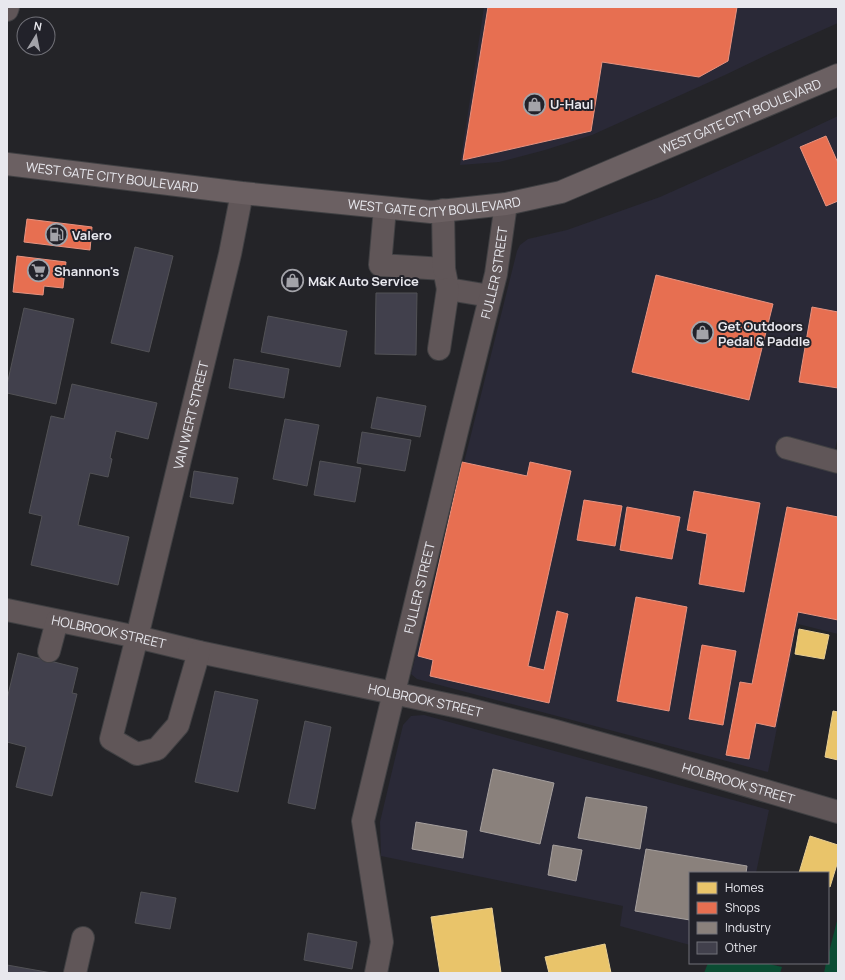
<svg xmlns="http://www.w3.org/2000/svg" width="845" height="980" viewBox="0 0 845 980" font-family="Manrope,sans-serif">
<rect width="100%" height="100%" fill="#242428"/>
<g fill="#2a2937">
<polygon points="484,7 838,7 838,23 773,52 725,75 592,135 545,150 499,162 460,165"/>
<polygon points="838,116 838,436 830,472 838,474 838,634 798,624 768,772 417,679 411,674 517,251 520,245 528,239 567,230 660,197 772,147"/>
<polygon points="424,715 769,810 756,873 690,873 690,945 620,926 623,906 381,856 380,822 403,725 411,716"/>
</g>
<g fill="#0b4c33">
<polygon points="838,917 838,973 824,973 826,963 828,963 828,956"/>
<polygon points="708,963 765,963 782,967 780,973 704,973"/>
</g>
<g fill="#e9c46a" stroke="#e9cf92">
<polygon points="799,629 829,635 824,659 795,654"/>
<polygon points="833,711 838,712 838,760 825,757"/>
<polygon points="810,836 838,845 838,861 830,887 828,886 828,873 799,873"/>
<polygon points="492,908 501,973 440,973 431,917"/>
<polygon points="605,944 611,973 549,973 545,957"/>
</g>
<g fill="#e76f51" stroke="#e79380">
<polygon points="488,7 737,7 728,61 699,77 602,62 591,131 463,160"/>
<polygon points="826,136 838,163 838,201 826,206 800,147"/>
<polygon points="27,219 92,227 90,250 24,242"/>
<polygon points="17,256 66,262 63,288 44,286 43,295 13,292"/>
<polygon points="656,275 773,304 749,400 632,372"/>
<polygon points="812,307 838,312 838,388 799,382"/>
<polygon points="462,462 527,476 530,462 571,471 528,666 544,670 557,611 568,614 549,703 430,676 433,660 418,656"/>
<polygon points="694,491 760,503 744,592 699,584 707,534 687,530"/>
<polygon points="584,500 622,506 615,546 577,540"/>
<polygon points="627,507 680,517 672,559 620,550"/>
<polygon points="787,507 838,517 838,620 798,612 775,727 756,723 749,759 726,755 740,682 752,684"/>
<polygon points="636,597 687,607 669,711 617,701"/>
<polygon points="702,645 736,651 723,725 689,719"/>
</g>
<g fill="#8a817c" stroke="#a6a09e">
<polygon points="493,769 554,783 540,844 480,831"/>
<polygon points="586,797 647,807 640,849 578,838"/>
<polygon points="416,822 467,831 463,858 412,849"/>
<polygon points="553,845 582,850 576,881 548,875"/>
<polygon points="646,849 747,866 746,873 690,873 690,920 635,911"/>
</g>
<g fill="#41404c" stroke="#525256">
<polygon points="135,247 173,256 149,352 111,343"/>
<polygon points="376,293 417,293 416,355 375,354"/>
<polygon points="24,308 74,319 56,404 7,393 7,385"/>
<polygon points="268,316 347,331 340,367 261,352"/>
<polygon points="234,359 289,369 284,398 229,388"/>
<polygon points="72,384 157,403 148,439 116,431 110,458 112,459 108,477 90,473 78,525 129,537 118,585 31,565 42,516 29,513 51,416 64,419"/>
<polygon points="377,397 426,406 420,437 371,428"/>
<polygon points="285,419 319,425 307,486 273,479"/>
<polygon points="362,432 411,440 405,471 357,463"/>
<polygon points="320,461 361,468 355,502 314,495"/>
<polygon points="194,471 238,478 233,504 190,497"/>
<polygon points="18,653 78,668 72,693 77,694 52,796 16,787 26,747 7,742 7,699"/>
<polygon points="215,691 258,700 238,792 195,782"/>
<polygon points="305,721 331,727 315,809 288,803"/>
<polygon points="141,892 176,898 170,929 135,923"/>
<polygon points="308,933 357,942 352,969 304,960"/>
<polygon points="7,965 52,973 7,973"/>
</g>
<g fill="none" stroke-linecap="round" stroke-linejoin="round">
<defs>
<g id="minor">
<polyline points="7,10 8,7"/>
<polyline points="385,208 380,265 444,269 448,289 490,296"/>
<polyline points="443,210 444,269"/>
<polyline points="439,349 448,289"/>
<polyline points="787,448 838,462"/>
<path id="s1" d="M 7,610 L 137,637 L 199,652 L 464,708 L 555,731 L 653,758 L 838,812"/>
<polyline points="49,651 57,621"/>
<path id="s2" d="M 199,652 L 178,725 L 157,749 L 137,754 L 111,739 L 137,637 L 230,254 L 242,193"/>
<polyline points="75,973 83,938"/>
<path id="s3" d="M 376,973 L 382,942 L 363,821 L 457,431 L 496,274 L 506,204"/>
</g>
<g id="major">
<path id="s4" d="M 7,164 L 242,193 L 431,212 L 506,204 L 561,192 L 838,75"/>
</g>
</defs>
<use href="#minor" stroke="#404043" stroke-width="24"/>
<use href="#major" stroke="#404043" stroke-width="24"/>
<use href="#minor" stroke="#605658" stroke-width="22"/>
<use href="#major" stroke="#6b6062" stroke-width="22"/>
</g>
<defs>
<symbol id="shop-ring" viewBox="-11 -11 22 22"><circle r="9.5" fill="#22222a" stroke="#a3a3a9" stroke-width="1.5"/><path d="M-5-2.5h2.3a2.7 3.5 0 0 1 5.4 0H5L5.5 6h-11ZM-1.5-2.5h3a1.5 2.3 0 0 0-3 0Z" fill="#a3a3a9"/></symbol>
<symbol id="fuel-ring" viewBox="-11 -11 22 22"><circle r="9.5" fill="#22222a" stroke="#a3a3a9" stroke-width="1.5"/><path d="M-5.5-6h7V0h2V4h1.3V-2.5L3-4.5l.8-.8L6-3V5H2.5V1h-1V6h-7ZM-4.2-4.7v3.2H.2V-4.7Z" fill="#a3a3a9"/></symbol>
<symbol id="supermarket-ring" viewBox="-11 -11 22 22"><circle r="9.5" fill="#22222a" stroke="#a3a3a9" stroke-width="1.5"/><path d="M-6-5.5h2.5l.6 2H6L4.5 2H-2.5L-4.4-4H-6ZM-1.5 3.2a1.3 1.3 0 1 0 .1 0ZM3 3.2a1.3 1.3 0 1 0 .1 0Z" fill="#a3a3a9"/></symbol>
</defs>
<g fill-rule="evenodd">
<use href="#shop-ring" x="522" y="92" width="25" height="25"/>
<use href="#fuel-ring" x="44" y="222" width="25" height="25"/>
<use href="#supermarket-ring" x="26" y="258" width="25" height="25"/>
<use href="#shop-ring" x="280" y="268" width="25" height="25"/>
<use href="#shop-ring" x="690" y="320" width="25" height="25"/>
</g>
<g text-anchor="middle" stroke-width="4" stroke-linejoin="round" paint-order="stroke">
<g font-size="13" font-weight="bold" fill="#e8e8ee" stroke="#22222a" text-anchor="start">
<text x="550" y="109">U-Haul</text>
<text x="72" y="240">Valero</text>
<text x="54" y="276">Shannon's</text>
<text x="308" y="286">M&amp;K Auto Service</text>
<text x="718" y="331">Get Outdoors<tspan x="718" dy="15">Pedal &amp; Paddle</tspan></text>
</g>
<g font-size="13" fill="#e8e8ee" stroke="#22222a">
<text dy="5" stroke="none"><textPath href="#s4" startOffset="753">WEST GATE CITY BOULEVARD</textPath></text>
<text dy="5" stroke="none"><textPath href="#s4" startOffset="106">WEST GATE CITY BOULEVARD</textPath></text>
<text dy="5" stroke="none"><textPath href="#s4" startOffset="430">WEST GATE CITY BOULEVARD</textPath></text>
<text dy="5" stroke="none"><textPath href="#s3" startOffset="718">FULLER STREET</textPath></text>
<text dy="5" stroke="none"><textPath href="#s2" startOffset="492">VAN WERT STREET</textPath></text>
<text dy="5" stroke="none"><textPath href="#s3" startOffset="394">FULLER STREET</textPath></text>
<text dy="5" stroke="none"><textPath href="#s1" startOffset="104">HOLBROOK STREET</textPath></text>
<text dy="5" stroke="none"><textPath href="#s1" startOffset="428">HOLBROOK STREET</textPath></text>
<text dy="5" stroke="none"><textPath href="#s1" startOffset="752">HOLBROOK STREET</textPath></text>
</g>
</g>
<rect width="845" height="980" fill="none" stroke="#e8e8ee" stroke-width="16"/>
<rect x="689" y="872" width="140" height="92" fill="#22222a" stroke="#717178"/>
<rect x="697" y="882" width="20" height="12" fill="#e9c46a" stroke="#717178"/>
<text x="725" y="892" font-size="12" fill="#e8e8ee">Homes</text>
<rect x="697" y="902" width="20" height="12" fill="#e76f51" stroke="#717178"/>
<text x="725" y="912" font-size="12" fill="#e8e8ee">Shops</text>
<rect x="697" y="922" width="20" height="12" fill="#8a817c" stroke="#717178"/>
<text x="725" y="932" font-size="12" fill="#e8e8ee">Industry</text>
<rect x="697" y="942" width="20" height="12" fill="#41404c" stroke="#717178"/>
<text x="725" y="952" font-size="12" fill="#e8e8ee">Other</text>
<g transform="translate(36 36) rotate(10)"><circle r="19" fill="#22222a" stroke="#717178"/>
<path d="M0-3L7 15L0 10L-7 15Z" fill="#a3a3a9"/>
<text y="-6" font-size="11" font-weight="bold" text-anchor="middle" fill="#e8e8ee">N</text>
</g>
</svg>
